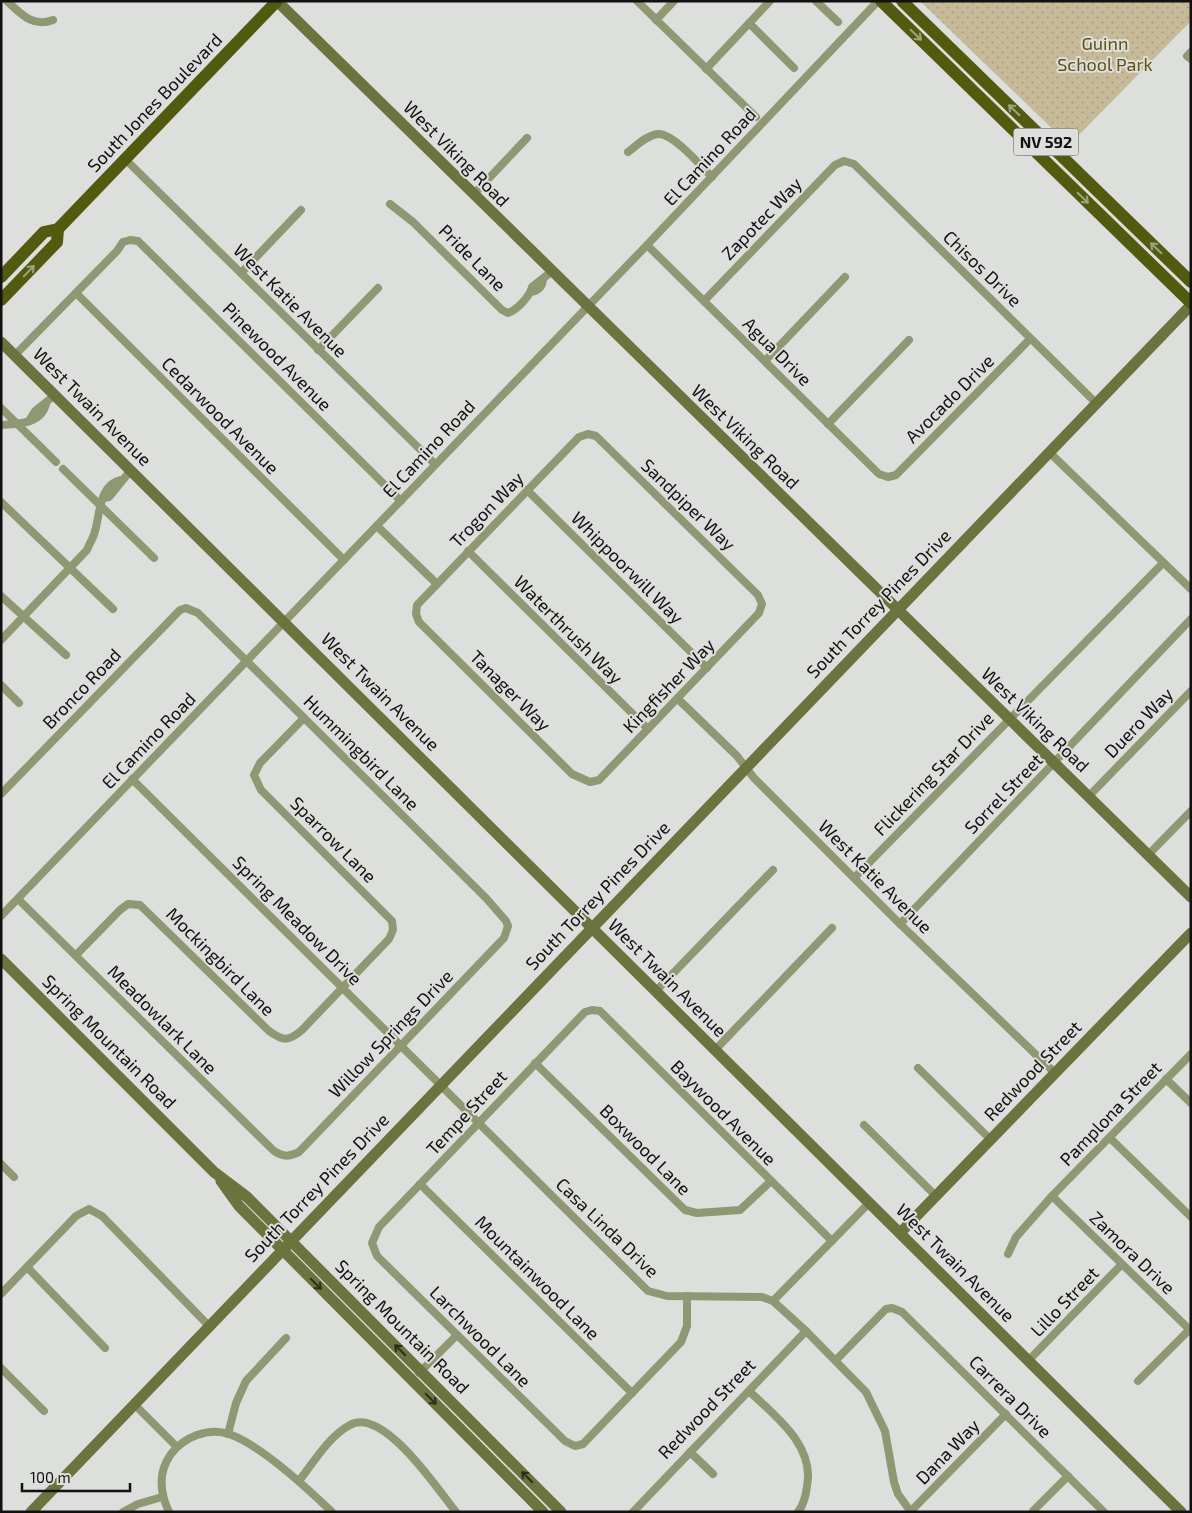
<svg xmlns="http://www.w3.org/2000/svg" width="1192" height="1513" viewBox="0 0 1192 1513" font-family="'Exo 2',sans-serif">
<defs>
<pattern id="park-dots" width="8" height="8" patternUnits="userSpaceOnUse" patternTransform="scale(1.25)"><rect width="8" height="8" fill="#c7ba98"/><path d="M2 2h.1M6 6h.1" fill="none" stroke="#aa9f82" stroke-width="1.8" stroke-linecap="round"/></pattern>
</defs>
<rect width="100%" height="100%" fill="#dddfdc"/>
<polygon fill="url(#park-dots)" points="920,1 1191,1 1191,21 1069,145"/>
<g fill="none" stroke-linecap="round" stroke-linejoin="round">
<g stroke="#909773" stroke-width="8">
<path d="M 7,1 C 21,14 33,28 53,20"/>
<polyline points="637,1 756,117"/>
<polyline points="816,1 838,22"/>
<polyline points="656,20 674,1"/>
<polyline points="749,23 794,68"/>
<polyline points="1191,52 1187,56 1191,59"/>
<polyline points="706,69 770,1"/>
<path d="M 628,152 C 636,146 647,135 658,134 C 673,133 701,166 712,177"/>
<polyline points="125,159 435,464"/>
<polyline points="473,195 527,138"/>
<path d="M 390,204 L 413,222 L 502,310 L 508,313 C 517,310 530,296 532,287 L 551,272"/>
<polyline points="647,245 879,474 888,477 896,475 1030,339"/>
<polyline points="241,273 301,210"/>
<path d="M 531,292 C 538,291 542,287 543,280"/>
<polyline points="76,293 344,560"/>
<polyline points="704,301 835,165 844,161 854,164 1096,403"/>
<polyline points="318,350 378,288"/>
<polyline points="15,355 117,251 123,242 130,240 138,241 401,501"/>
<polyline points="765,361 845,277"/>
<polyline points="1,408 56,462"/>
<polyline points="29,421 35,411 55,395"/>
<polyline points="828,424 909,340"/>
<path d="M 1,425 C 18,424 41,424 46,404"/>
<polygon points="588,434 596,436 758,595 762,604 759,613 599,780 590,782 572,774 419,622 416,614 417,605 579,437"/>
<polyline points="1049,452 1191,589"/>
<polyline points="63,469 154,558"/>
<polyline points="527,490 707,668"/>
<polyline points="104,498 109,497 131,470"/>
<polyline points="1,502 113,609"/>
<polyline points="377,526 437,584"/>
<polyline points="468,551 648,729"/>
<polyline points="1,596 66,655"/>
<path d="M 1,640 L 87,550 C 89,544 94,537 95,531 C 100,515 99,484 121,480"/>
<polyline points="1,685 19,703"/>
<polyline points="678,699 737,756 754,778 900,924 1055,1073"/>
<polyline points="132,779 648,1291 667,1296 762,1297 773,1301 806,1331 866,1392 885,1431 894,1482 898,1494 911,1512"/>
<path d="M 1,794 L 180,610 L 186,608 L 198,613 L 486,898 L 506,921 L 508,926 L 504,938 L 299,1152 C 288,1157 284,1157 274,1151 L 18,899"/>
<polyline points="1088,797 1191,691"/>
<polyline points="1148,855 1191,811"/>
<polyline points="854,878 1163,563"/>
<polyline points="1,916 647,245 878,1"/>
<polyline points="900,924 1191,619"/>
<path d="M 76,955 L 120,910 L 128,904 L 140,905 L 269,1031 C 283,1041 288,1042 302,1030 L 389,939 L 393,930 L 392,921 L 261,790 L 254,775 L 260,763 L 304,718"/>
<polyline points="656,991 773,870"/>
<polyline points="715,1050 832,928"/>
<polyline points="535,1063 685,1210 697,1213 740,1210 771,1181"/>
<polyline points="918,1068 991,1140"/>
<polyline points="1166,1079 1191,1103"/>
<polyline points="864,1125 936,1196"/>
<polyline points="1110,1138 1191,1217"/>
<polyline points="1,1164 14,1177"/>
<polyline points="420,1184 632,1393"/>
<polyline points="1052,1196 1191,1331"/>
<polyline points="1008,1254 1016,1237 1052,1196 1191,1054"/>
<polyline points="27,1267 105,1348"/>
<polyline points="1,1294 76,1216 89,1209 102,1216 209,1326"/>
<polyline points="687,1296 687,1326 681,1342 583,1444 575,1446 565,1441 377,1256 372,1243 379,1227 585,1012 592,1010 600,1011 832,1241"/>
<polyline points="773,1301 869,1203"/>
<polyline points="836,1360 886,1309 892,1308 902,1312 1104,1512"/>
<polyline points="1028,1361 1122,1264"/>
<polyline points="1,1368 44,1411"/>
<polyline points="419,1373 457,1335"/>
<polyline points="1138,1381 1189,1330"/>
<path d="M 749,1391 C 775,1416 815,1445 807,1486 C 806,1496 804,1504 798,1512"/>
<polyline points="134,1404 177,1447"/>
<polyline points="228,1434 236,1403 246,1381 286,1338"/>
<polyline points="690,1452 713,1474"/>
<path d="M 299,1481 C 313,1463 329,1436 350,1425 C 383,1406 438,1490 456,1512"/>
<polyline points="911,1511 1006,1414"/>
<polyline points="1033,1511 1068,1476"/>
<polyline points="123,1512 138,1504 162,1497"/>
<path d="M 169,1512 C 160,1493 158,1472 171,1454 C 184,1437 208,1427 229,1434 C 261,1445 307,1488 332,1512"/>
<polyline points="633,1512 806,1331"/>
</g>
<g stroke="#6b743e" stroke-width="11">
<polyline points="277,1 1191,897"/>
<polyline points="1,342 1181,1512"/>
<polyline points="1,959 214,1172 247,1197 561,1512"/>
<polyline points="221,1181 239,1206 543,1512"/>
<polyline points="900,1233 1191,933"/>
<polyline points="31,1512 1191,305"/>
</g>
<g stroke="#515a0e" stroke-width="12">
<polyline points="881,1 1191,303"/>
<polyline points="902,1 1191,282"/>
<polyline points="1,277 44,232 58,229 277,1"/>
<polyline points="1,300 57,242 58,229"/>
</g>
</g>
<defs><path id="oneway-shaft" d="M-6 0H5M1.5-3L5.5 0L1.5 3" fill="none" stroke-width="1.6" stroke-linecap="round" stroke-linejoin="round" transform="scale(1.25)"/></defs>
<g stroke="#9ea37f">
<use href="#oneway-shaft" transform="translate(916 35) rotate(44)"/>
<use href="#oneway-shaft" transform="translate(1014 110) rotate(-136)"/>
<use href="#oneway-shaft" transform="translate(1083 198) rotate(44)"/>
<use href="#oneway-shaft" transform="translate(1156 248) rotate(-136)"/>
<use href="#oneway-shaft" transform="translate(29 271) rotate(-46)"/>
</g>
<g stroke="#2c2f1f">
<use href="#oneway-shaft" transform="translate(316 1284) rotate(45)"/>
<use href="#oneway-shaft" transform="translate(400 1350) rotate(-135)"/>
<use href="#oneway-shaft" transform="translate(431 1399) rotate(45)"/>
<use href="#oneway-shaft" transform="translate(527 1477) rotate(-135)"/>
</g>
<g text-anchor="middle" stroke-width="4" stroke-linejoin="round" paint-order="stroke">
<rect fill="#dddfdc" stroke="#4e4f4e" stroke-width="1" x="1013.5" y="128.5" width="65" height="27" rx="4"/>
<g font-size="16" font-weight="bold" fill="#111">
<text x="1046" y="148">NV 592</text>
</g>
<g font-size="18" fill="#644f0f" stroke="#dddfdc">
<text x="1105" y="50">Guinn<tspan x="1105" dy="21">School Park</tspan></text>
</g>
<g font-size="18" fill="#111" stroke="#dddfdc">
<text transform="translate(155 103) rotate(-46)" y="6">South Jones Boulevard</text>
<text transform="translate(456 154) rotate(45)" y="6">West Viking Road</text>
<text transform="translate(710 157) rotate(-47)" y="6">El Camino Road</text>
<text transform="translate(762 219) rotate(-46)" y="6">Zapotec Way</text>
<text transform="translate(472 258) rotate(45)" y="6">Pride Lane</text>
<text transform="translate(982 269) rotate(44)" y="6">Chisos Drive</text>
<text transform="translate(290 301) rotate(45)" y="6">West Katie Avenue</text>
<text transform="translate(777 352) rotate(45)" y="6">Agua Drive</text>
<text transform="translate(277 357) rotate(45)" y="6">Pinewood Avenue</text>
<text transform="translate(950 399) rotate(-45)" y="6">Avocado Drive</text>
<text transform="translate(92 407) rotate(45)" y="6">West Twain Avenue</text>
<text transform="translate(220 416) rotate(45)" y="6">Cedarwood Avenue</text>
<text transform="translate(745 437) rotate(44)" y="6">West Viking Road</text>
<text transform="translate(429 449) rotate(-47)" y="6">El Camino Road</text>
<text transform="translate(688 505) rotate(44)" y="6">Sandpiper Way</text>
<text transform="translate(487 510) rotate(-46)" y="6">Trogon Way</text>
<text transform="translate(627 568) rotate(45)" y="6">Whippoorwill Way</text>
<text transform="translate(879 604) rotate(-46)" y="6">South Torrey Pines Drive</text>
<text transform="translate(568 630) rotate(45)" y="6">Waterthrush Way</text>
<text transform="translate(669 686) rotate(-46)" y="6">Kingfisher Way</text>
<text transform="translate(82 689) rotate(-46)" y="6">Bronco Road</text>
<text transform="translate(510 691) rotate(45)" y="6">Tanager Way</text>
<text transform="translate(380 692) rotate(45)" y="6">West Twain Avenue</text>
<text transform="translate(1035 720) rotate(44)" y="6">West Viking Road</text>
<text transform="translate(1139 723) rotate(-46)" y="6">Duero Way</text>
<text transform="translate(149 741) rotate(-46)" y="6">El Camino Road</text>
<text transform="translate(361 753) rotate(45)" y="6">Hummingbird Lane</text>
<text transform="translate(934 774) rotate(-46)" y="6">Flickering Star Drive</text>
<text transform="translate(1004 794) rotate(-46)" y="6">Sorrel Street</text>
<text transform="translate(333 840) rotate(45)" y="6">Sparrow Lane</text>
<text transform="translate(875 877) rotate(45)" y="6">West Katie Avenue</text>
<text transform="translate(598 896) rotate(-46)" y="6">South Torrey Pines Drive</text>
<text transform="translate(297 921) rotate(45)" y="6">Spring Meadow Drive</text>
<text transform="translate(220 962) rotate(45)" y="6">Mockingbird Lane</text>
<text transform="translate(667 978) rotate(45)" y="6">West Twain Avenue</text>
<text transform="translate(162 1020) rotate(45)" y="6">Meadowlark Lane</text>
<text transform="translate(391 1034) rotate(-46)" y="6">Willow Springs Drive</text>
<text transform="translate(109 1042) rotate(45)" y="6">Spring Mountain Road</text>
<text transform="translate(1033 1071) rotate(-46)" y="6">Redwood Street</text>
<text transform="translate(467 1113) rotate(-47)" y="6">Tempe Street</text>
<text transform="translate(723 1113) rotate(45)" y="6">Baywood Avenue</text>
<text transform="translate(1111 1114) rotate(-46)" y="6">Pamplona Street</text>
<text transform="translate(645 1150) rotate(45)" y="6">Boxwood Lane</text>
<text transform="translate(317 1188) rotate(-46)" y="6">South Torrey Pines Drive</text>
<text transform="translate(607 1228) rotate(44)" y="6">Casa Linda Drive</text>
<text transform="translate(1132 1253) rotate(44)" y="6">Zamora Drive</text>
<text transform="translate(955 1263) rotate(45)" y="6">West Twain Avenue</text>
<text transform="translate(537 1278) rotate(45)" y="6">Mountainwood Lane</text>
<text transform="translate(1065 1302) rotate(-46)" y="6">Lillo Street</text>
<text transform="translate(402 1327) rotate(45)" y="6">Spring Mountain Road</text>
<text transform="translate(480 1337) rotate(45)" y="6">Larchwood Lane</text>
<text transform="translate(1010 1397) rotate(45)" y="6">Carrera Drive</text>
<text transform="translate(707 1409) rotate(-46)" y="6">Redwood Street</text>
<text transform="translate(948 1452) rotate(-46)" y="6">Dana Way</text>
</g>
</g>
<rect width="1192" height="1513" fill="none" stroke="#111111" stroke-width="5"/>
<path d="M22 1483v8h108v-8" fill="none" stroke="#111111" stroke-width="2.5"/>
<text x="30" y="1483" font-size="15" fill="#111111" stroke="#dddfdc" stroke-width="4" paint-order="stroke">100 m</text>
</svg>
